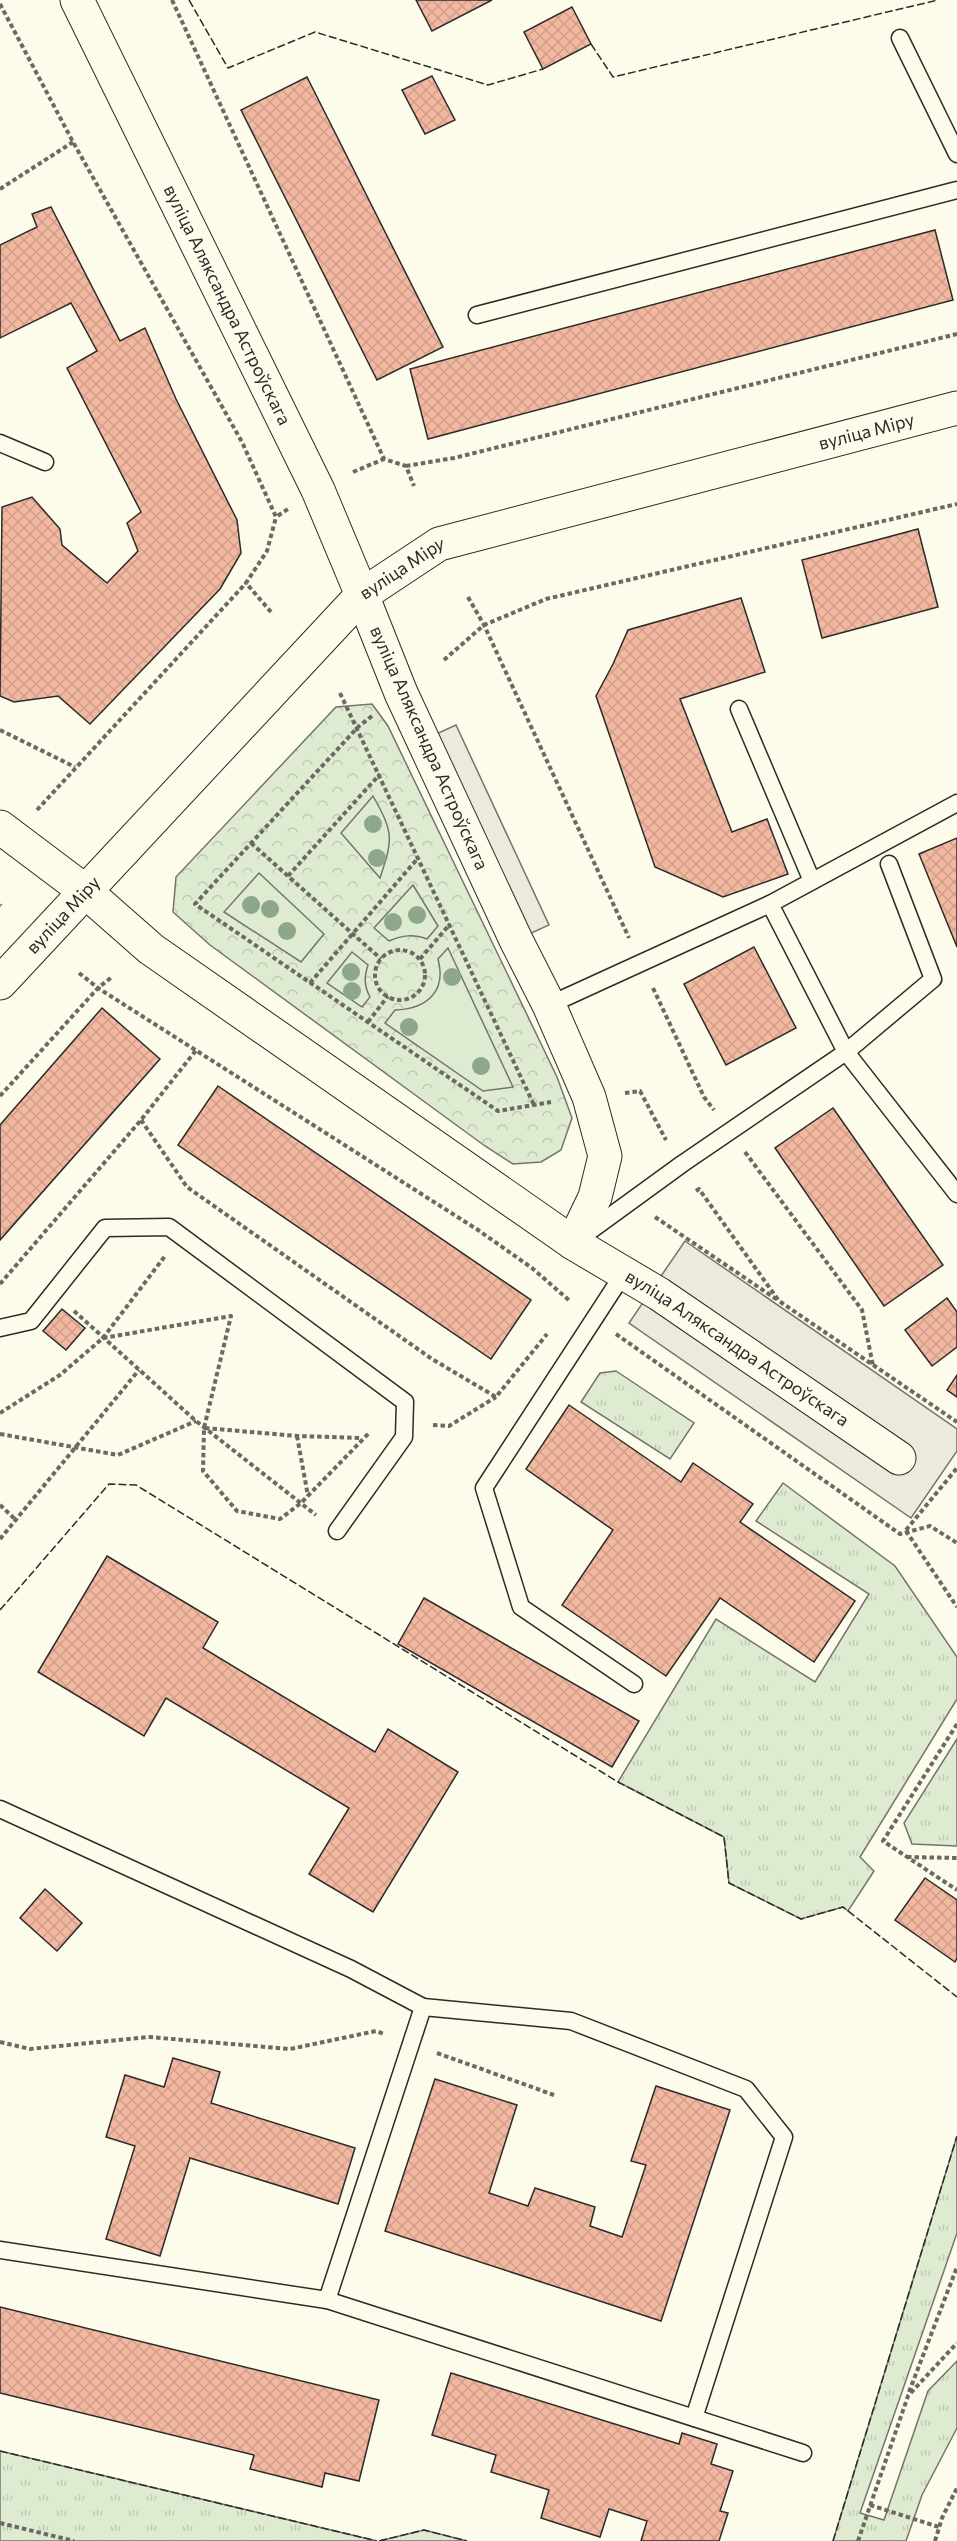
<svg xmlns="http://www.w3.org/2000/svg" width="957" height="2541" viewBox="0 0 957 2541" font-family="Commissioner,sans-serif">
<defs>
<pattern id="grass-tufts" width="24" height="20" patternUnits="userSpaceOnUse" patternTransform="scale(1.5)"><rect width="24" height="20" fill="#deebd1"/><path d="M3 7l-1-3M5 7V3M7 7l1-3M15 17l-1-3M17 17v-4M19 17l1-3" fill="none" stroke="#bfcab4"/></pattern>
<pattern id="park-crowns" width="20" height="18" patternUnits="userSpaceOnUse" patternTransform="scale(1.5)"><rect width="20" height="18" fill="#deebd1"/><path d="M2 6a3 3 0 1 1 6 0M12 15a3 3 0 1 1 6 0" fill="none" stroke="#bfcab4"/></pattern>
<pattern id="building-cross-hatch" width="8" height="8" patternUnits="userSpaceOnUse" patternTransform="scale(1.5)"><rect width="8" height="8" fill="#f2b8a0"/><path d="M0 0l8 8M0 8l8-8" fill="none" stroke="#d09e8a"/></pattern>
</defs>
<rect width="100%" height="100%" fill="#fdfbea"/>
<g fill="url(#grass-tufts)" stroke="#74746e" stroke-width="1.5">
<polygon points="616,1371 694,1423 670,1459 581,1402 600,1373"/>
<polygon points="783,1483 895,1566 957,1657 957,1699 860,1857 874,1871 848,1911 843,1907 801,1919 729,1883 724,1837 618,1782 716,1619 815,1682 869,1594 756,1521"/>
<polygon points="957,1739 957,1846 912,1844 904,1823"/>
<polygon points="957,2136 957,2233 860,2513 884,2520 928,2391 957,2361 957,2428 922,2495 906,2541 833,2541"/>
<polygon points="0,2451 377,2541 0,2541"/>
<polygon points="424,2530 467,2541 379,2541"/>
</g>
<polygon fill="url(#park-crowns)" stroke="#74746e" stroke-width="1.5" points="372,704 388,726 557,1077 572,1118 561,1150 541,1162 513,1164 485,1146 210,945 173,912 176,877 336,707"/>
<g fill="#deebd1" stroke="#74746e" stroke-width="1.5">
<path d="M 373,796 C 394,833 393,839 380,878 L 341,833 Z"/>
<polygon points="259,873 324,934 301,962 224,912"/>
<path d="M 413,885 L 438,926 L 427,939 C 413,934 403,935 389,941 L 374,928 Z"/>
<path d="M 448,948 L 513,1087 L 483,1091 L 385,1023 L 395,1010 C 426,1009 447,992 438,959 Z"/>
<path d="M 352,952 L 368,965 C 364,977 364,986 370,997 L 362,1007 L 327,983 Z"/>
</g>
<g fill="#eceadb" stroke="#74746e" stroke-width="1.5">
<polygon points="456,725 549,925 516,940 423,740"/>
<polygon points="685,1241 957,1429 957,1451 911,1518 629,1323"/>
</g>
<g fill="url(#building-cross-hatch)" stroke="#2b2b2b" stroke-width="1.5">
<polygon points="416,0 492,0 432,31"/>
<polygon points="572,7 591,44 543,69 524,32"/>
<polygon points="432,76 455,120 425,134 402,90"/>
<polygon points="307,77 443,347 377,380 241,110"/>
<polygon points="51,207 120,341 145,328 176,399 237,520 241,553 220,589 90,724 58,696 14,702 0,696 2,507 32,497 60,529 62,545 107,583 138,551 127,523 141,512 67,368 97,351 71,303 0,338 0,245 37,227 32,214"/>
<polygon points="935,230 953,300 428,439 410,369"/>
<polygon points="918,529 938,607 822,638 802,560"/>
<polygon points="741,598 765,672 680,699 732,832 767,819 788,874 723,897 655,867 596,696 613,664 628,630"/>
<polygon points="957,838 957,947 919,854"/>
<polygon points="754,947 796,1028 726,1065 684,984"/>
<polygon points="102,1008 160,1059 0,1240 0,1125"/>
<polygon points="218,1086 531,1300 491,1359 178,1145"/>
<polygon points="833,1108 943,1265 884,1306 775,1148"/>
<polygon points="947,1298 957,1312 957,1347 932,1366 905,1330"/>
<polygon points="62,1309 85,1328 66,1350 43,1331"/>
<polygon points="957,1375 957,1397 947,1390"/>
<polygon points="569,1405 681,1482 693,1463 721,1482 753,1504 740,1522 855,1601 814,1662 720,1598 666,1676 562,1605 613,1530 526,1469"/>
<polygon points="107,1556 218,1622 203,1648 375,1752 388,1729 458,1772 373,1912 309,1874 349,1808 166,1698 144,1736 38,1672"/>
<polygon points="424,1598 639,1721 612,1767 398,1644"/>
<polygon points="925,1878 957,1900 957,1958 955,1962 895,1920"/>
<polygon points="45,1889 82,1923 57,1951 20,1918"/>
<polygon points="173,2058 220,2072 211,2103 355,2148 338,2204 190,2158 160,2256 106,2239 135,2146 106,2137 125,2075 164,2087"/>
<polygon points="435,2079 517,2105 489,2193 528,2206 535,2188 595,2207 590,2226 622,2237 646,2165 631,2161 656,2086 730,2110 661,2321 385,2231"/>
<polygon points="0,2307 379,2400 359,2481 325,2473 322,2487 250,2469 254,2455 0,2393"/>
<polygon points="451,2373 679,2444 682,2433 717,2444 711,2464 733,2471 720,2511 728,2513 719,2541 641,2541 647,2521 609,2509 600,2537 541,2518 549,2490 491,2472 496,2455 432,2435"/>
</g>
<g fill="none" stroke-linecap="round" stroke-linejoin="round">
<defs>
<g id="lane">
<polyline points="900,38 957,154"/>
<polyline points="477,315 957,190"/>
<polyline points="0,443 45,462"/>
<polyline points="739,709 812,881"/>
<polyline points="770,904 846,1052 957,1194"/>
<polyline points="549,1005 770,904 957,803"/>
<polyline points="583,1236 682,1164 846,1052 933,979 889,864"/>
<polyline points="624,1273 484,1488 521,1607 634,1684"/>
<polyline points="0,1328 31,1321 105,1228 169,1227 405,1402 404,1437 337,1531"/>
<polyline points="0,1809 351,1969 423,2007"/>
<polyline points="0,2250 327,2300 803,2453"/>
<polyline points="327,2300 423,2007 571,2021 746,2089 784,2137 694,2418"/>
</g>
<g id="street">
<polyline points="85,891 151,949 573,1243 595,1197 605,1156 589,1097 549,1005 516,940 401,693 362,595"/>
<path id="s1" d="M 573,1243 L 659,1294 L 899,1458"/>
</g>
<g id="secondary">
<path id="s2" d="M 77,0 L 318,490 L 362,595"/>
<polyline points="0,827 85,891"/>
</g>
<g id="primary">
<path id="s3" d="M 0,983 L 362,595 L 439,544 L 957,408"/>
</g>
</defs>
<use href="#lane" stroke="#2b2b2b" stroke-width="19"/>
<use href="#street" stroke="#2b2b2b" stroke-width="35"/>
<use href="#secondary" stroke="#2b2b2b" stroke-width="35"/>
<use href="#primary" stroke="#2b2b2b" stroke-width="35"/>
<g stroke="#6a6964" stroke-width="4" stroke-dasharray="4.5 3" stroke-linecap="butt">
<polyline points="172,0 384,459 406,466 414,486"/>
<polyline points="0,4 73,142 242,442 276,517 288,509"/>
<polyline points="0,189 73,142"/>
<polyline points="406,466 454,458 957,334"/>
<polyline points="353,472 384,459"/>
<polyline points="468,597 484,625 629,938"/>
<polyline points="271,612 246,583 267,551 276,517"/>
<polyline points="444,660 484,625 546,599 957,504"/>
<polyline points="340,693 534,1105"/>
<polyline points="372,716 358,727 195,904 498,1111 551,1102"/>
<polyline points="0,730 75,767"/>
<polyline points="37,810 246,583"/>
<polyline points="251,843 381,959"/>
<polyline points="288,876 380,774"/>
<polyline points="0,905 1,906"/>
<circle cx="400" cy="975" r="25"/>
<polyline points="420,959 450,924"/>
<polyline points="79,973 98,988 478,1230 532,1268 571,1302"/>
<polyline points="310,983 419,857"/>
<polyline points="653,988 704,1097 714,1110"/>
<polyline points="368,1022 388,996"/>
<polyline points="625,1093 640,1091 666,1140"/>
<polyline points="0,1096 98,988 112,977"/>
<polyline points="141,1120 187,1187 432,1359 496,1397 547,1334"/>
<polyline points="745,1152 862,1310 873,1366"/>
<polyline points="696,1191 699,1189 779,1301 957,1422"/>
<polyline points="655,1217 779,1301"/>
<polyline points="0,1284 141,1120 197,1049"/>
<polyline points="74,1311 196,1421 316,1515"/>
<polyline points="616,1334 900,1534 930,1526 957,1543"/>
<polyline points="103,1338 231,1316 204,1428 203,1471 237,1511 280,1519 301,1503 370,1432"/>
<polyline points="0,1413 60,1375 103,1338 165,1256"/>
<polyline points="433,1425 449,1426 496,1397"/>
<polyline points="205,1428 297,1436 362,1438"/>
<polyline points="0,1434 118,1455 196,1421"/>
<polyline points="297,1436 308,1496"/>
<polyline points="0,1505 16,1520"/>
<polyline points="906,1530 957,1468"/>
<polyline points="906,1531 957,1607"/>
<polyline points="0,1539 139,1370"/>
<polyline points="957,1724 883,1841 957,1890"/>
<polyline points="907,1857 957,1858"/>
<polyline points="0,2042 30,2049 149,2037 290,2049 376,2031 384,2034"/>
<polyline points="437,2053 554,2095"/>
<polyline points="909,2392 957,2267"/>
<polyline points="870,2505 939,2527"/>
<polyline points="0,2523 74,2541"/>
<polyline points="858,2541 908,2396 957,2343"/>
<polyline points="935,2541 942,2518 957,2488"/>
</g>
<use href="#lane" stroke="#fdfbea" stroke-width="16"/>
<use href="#street" stroke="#fdfbea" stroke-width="33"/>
<use href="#secondary" stroke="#fdfbea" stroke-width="33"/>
<use href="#primary" stroke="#fdfbea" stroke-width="33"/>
<g stroke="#2b2b2b" stroke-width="1.5" stroke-dasharray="8 3" stroke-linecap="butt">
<polyline points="189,0 228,68 315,32 488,85 543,69"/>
<polyline points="591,44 613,77 938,0"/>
<polyline points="0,1610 109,1484 136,1485 618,1782 724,1837 729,1883 801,1919 843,1907 957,1997"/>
<polyline points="0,2451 377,2541"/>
<polyline points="379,2541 424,2530 467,2541"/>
<polyline points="833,2541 957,2136"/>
</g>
</g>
<g fill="#8ea78a">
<circle cx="373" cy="824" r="9"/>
<circle cx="377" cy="858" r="9"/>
<circle cx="251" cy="905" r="9"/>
<circle cx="270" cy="909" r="9"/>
<circle cx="417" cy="915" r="9"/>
<circle cx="393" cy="922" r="9"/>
<circle cx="287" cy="931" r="9"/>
<circle cx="351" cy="972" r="9"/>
<circle cx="452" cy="977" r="9"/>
<circle cx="352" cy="991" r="9"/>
<circle cx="409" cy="1027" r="9"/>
<circle cx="481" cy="1066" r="9"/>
</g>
<g text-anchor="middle" stroke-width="4.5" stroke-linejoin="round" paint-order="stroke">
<g font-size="18" fill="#2b2b2b" stroke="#fdfbea">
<text dy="6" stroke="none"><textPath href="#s2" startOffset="340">вуліца Аляксандра Астроўскага</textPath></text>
<text dy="6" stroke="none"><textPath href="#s3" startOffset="1065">вуліца Міру</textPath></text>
<text dy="6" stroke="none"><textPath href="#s3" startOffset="579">вуліца Міру</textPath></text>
<text transform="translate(429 748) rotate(66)" y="6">вуліца Аляксандра Астроўскага</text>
<text dy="6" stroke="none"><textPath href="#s3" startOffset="93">вуліца Міру</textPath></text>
<text dy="6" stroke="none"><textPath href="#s1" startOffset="195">вуліца Аляксандра Астроўскага</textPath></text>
</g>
</g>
</svg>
